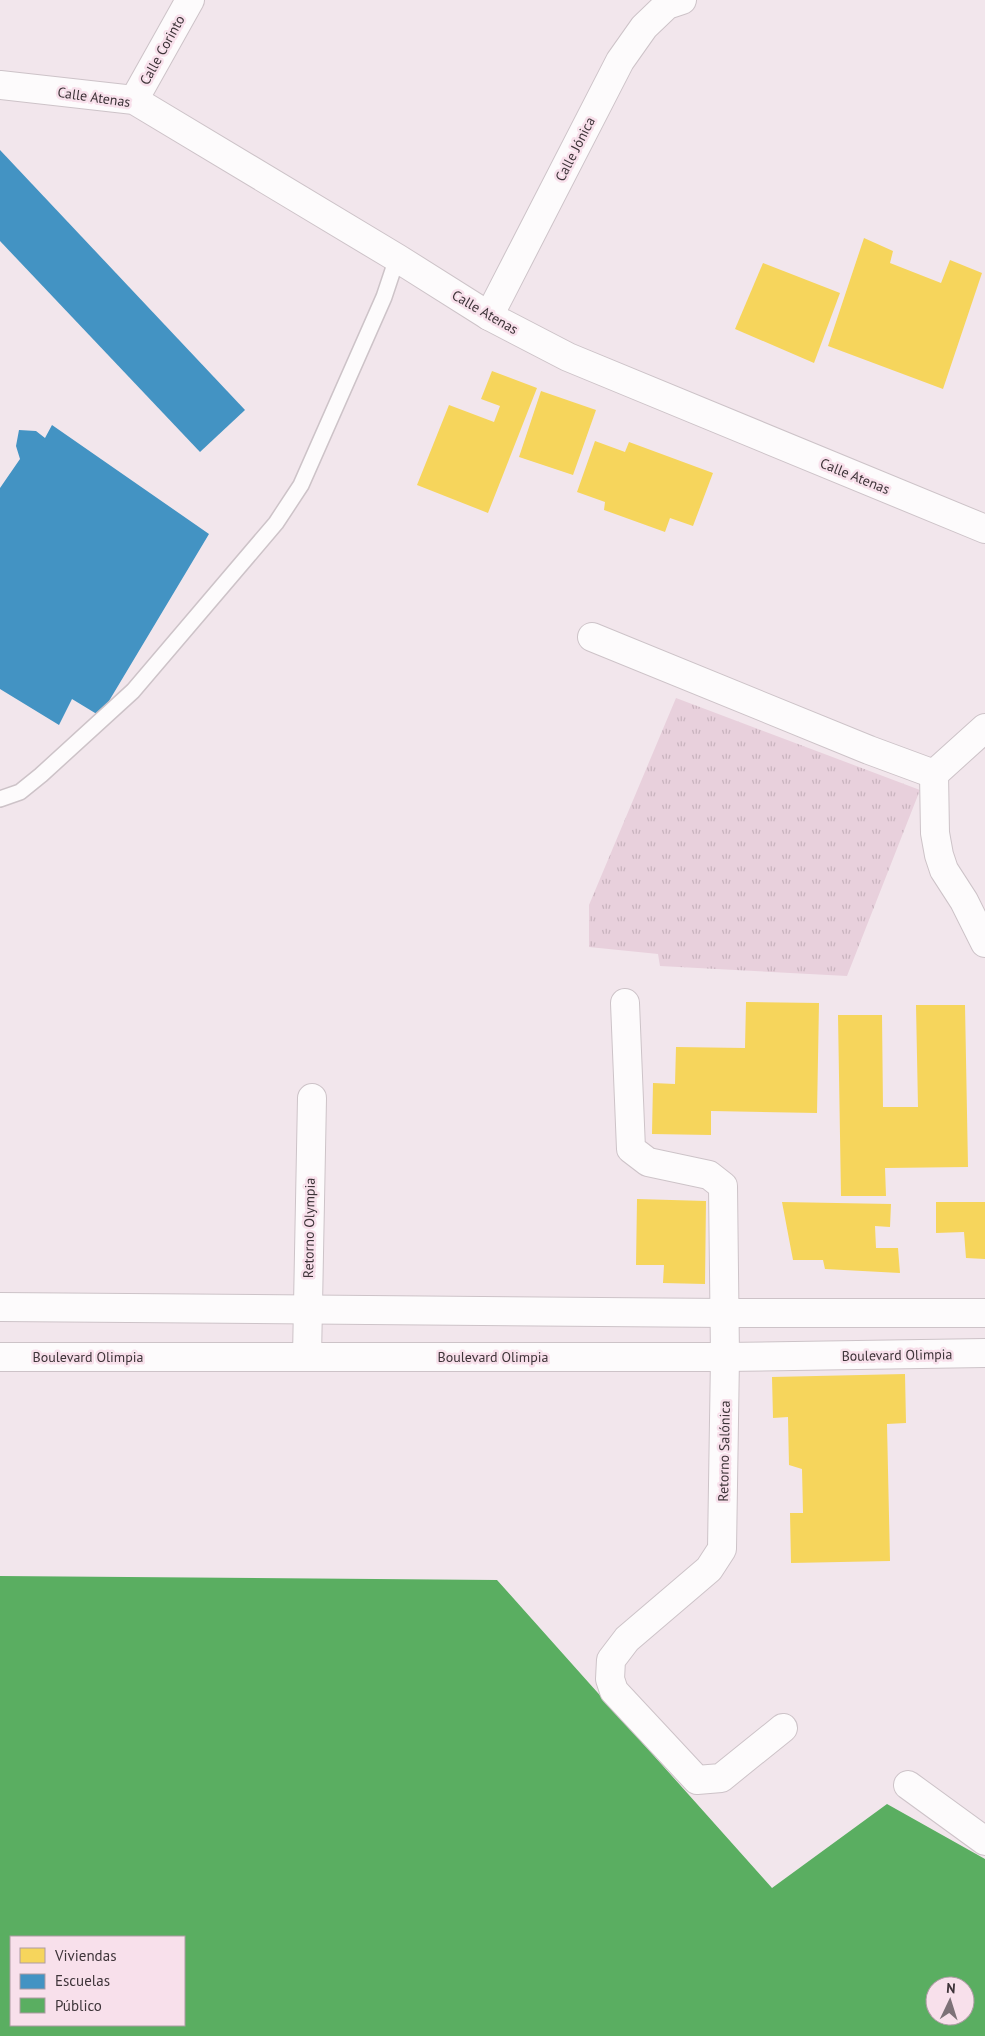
<svg xmlns="http://www.w3.org/2000/svg" width="985" height="2036" viewBox="0 0 985 2036" font-family="'PT Sans',sans-serif">
<defs>
<pattern id="grass-tufts" width="24" height="20" patternUnits="userSpaceOnUse" patternTransform="scale(1.25)"><rect width="24" height="20" fill="#e8d0dc"/><path d="M3 7l-1-3M5 7V3M7 7l1-3M15 17l-1-3M17 17v-4M19 17l1-3" fill="none" stroke="#c8b3be"/></pattern>
</defs>
<rect width="100%" height="100%" fill="#f2e6ec"/>
<polygon fill="url(#grass-tufts)" points="676,698 920,790 847,976 660,966 658,954 589,947 589,905"/>
<g fill="#f6d55c">
<polygon points="864,238 893,251 890,263 941,283 950,260 982,273 943,389 828,346"/>
<polygon points="763,263 840,293 814,363 735,329"/>
<polygon points="492,371 537,388 488,513 417,485 449,405 494,422 500,406 481,399"/>
<polygon points="541,391 596,410 573,475 519,457"/>
<polygon points="595,441 625,452 629,442 713,473 693,526 670,518 665,532 604,510 605,502 577,492"/>
<polygon points="746,1002 819,1003 817,1113 711,1111 711,1135 652,1134 653,1083 675,1084 676,1047 745,1048"/>
<polygon points="916,1005 965,1005 968,1167 885,1168 886,1196 841,1196 838,1015 882,1015 883,1107 918,1107"/>
<polygon points="637,1199 706,1201 705,1284 663,1283 664,1265 636,1265"/>
<polygon points="782,1202 891,1204 890,1227 875,1226 876,1248 898,1248 900,1273 825,1269 823,1260 793,1260"/>
<polygon points="936,1202 985,1202 985,1259 966,1258 964,1232 936,1233"/>
<polygon points="905,1374 906,1423 887,1424 890,1561 791,1563 790,1513 803,1513 802,1469 789,1465 788,1417 773,1418 772,1377"/>
</g>
<g fill="#4393c3">
<polygon points="0,150 245,410 200,452 0,241"/>
<polygon points="52,425 209,534 100,716 72,699 59,725 0,689 0,488 20,459 16,446 19,430 36,431 45,438"/>
</g>
<path fill="#5aae61" fill-rule="evenodd" d="M 0,1576 L 497,1580 L 772,1888 L 887,1804 L 985,1859 L 985,2036 L 0,2036 ZM 11,1937 L 184,1937 L 184,2025 L 11,2025 ZM 935,1986 L 965,1986 L 965,2016 L 935,2016 Z"/>
<g fill="none" stroke-linecap="round" stroke-linejoin="round">
<defs>
<polyline id="lane" points="0,799 20,792 41,775 133,691 276,523 301,485 384,297 397,258"/>
<g id="street">
<polyline points="0,85 134,100 397,258 489,316 568,357 985,529"/>
<polyline points="134,100 190,0"/>
<polyline points="489,316 620,61 644,27 667,5 682,0"/>
<polyline points="592,637 869,750 934,774 985,728"/>
<polyline points="934,774 935,833 939,855 944,870 964,901 985,943"/>
<polyline points="625,1003 631,1149 648,1162 709,1175 723,1186 725,1357 722,1549 709,1569 627,1639 611,1660 610,1679 614,1691 697,1780 721,1778 783,1728"/>
<polyline points="307,1357 312,1098"/>
<polyline points="908,1785 985,1841"/>
</g>
<g id="secondary">
<polyline points="0,1307 725,1313 985,1313"/>
<polyline points="0,1357 725,1357 985,1353"/>
</g>
</defs>
<use href="#lane" stroke="#cdc3c8" stroke-width="18"/>
<use href="#street" stroke="#cdc3c8" stroke-width="30"/>
<use href="#secondary" stroke="#cdc3c8" stroke-width="30"/>
<use href="#lane" stroke="#fdfbfc" stroke-width="15"/>
<use href="#street" stroke="#fdfbfc" stroke-width="28"/>
<use href="#secondary" stroke="#fdfbfc" stroke-width="28"/>
</g>
<g text-anchor="middle" stroke-width="5" stroke-linejoin="round" paint-order="stroke">
<g font-size="14" fill="#3e3439" stroke="#f8e0eb">
<text transform="translate(162 50) rotate(-61)" y="5">Calle Corinto</text>
<text transform="translate(94 97) rotate(8)" y="5">Calle Atenas</text>
<text transform="translate(575 149) rotate(-63)" y="5">Calle Jónica</text>
<text transform="translate(485 312) rotate(30)" y="5">Calle Atenas</text>
<text transform="translate(855 476) rotate(22)" y="5">Calle Atenas</text>
<text transform="translate(309 1228) rotate(-89)" y="5">Retorno Olympia</text>
<text transform="translate(897 1355) rotate(-1)" y="5">Boulevard Olimpia</text>
<text x="88" y="1362">Boulevard Olimpia</text>
<text x="493" y="1362">Boulevard Olimpia</text>
<text transform="translate(724 1451) rotate(-89)" y="5">Retorno Salónica</text>
</g>
</g>
<rect x="10" y="1936" width="175" height="90" fill="#f8e0eb" stroke="#ae9ba4"/>
<rect x="20" y="1948" width="25" height="15" fill="#f6d55c" stroke="#ae9ba4"/>
<text x="55" y="1961" font-size="15" fill="#3e3439">Viviendas</text>
<rect x="20" y="1974" width="25" height="15" fill="#4393c3" stroke="#ae9ba4"/>
<text x="55" y="1986" font-size="15" fill="#3e3439">Escuelas</text>
<rect x="20" y="1998" width="25" height="15" fill="#5aae61" stroke="#ae9ba4"/>
<text x="55" y="2011" font-size="15" fill="#3e3439">Público</text>
<g transform="translate(950 2001) rotate(4)"><circle r="24" fill="#f8e0eb" stroke="#ae9ba4"/>
<path d="M0-4L9 19L0 12L-9 19Z" fill="#7d7278"/>
<text y="-8" font-size="14" font-weight="bold" text-anchor="middle" fill="#3e3439">N</text>
</g>
</svg>
